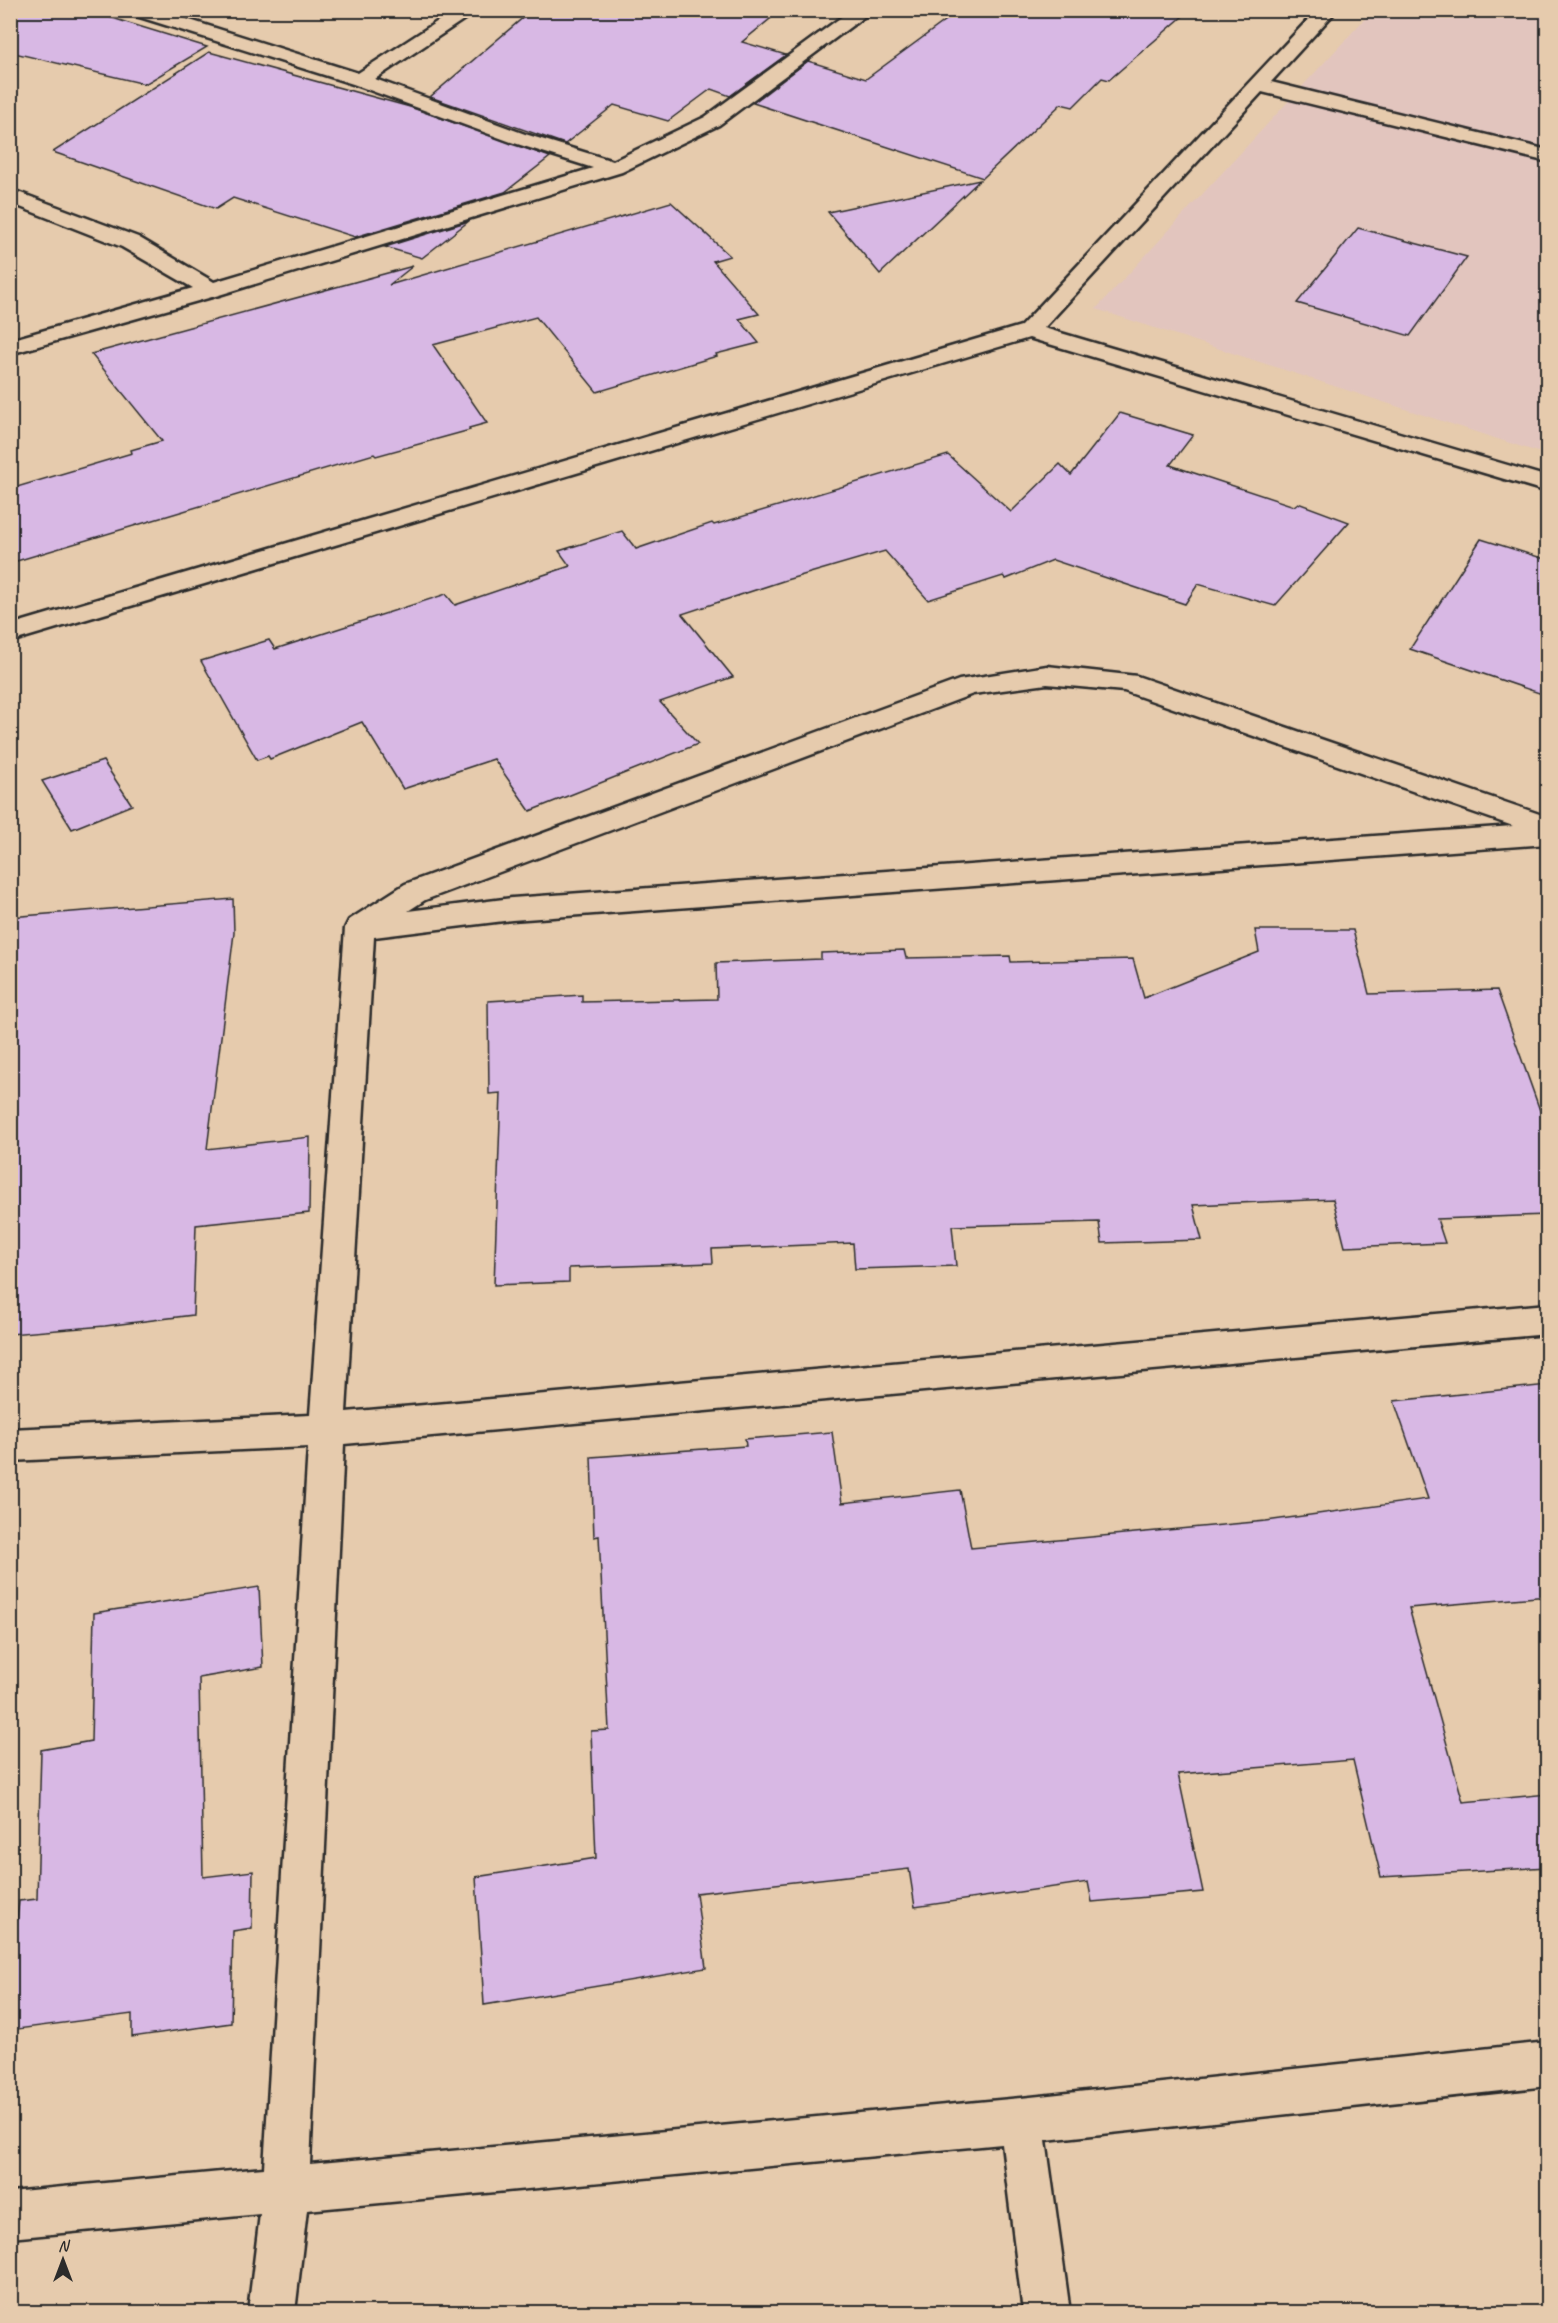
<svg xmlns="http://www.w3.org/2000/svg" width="1558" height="2323" viewBox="0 0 1558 2323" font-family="Caveat,sans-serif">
<rect width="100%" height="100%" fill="#e6cbad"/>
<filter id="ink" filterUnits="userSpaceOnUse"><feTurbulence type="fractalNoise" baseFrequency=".0167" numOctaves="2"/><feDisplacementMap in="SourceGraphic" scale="12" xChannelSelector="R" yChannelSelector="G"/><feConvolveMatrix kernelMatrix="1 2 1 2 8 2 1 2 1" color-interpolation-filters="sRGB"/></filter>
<g filter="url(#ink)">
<polygon fill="#e2c5be" points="1372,11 1547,11 1547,455 1096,309"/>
<g fill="#d8b8e4" stroke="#2b2b2b" stroke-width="1.5">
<polygon points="10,10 86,10 207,47 145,84 10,52"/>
<polygon points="532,10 781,10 742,42 786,55 730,96 711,89 668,121 614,105 565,144 430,97"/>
<polygon points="960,10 1190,10 1109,80 1102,78 1073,107 1061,104 983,178 753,103 808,61 866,79"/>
<polygon points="209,52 410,107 550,157 505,192 355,237 233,198 216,209 53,152"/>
<polygon points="980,180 880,274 828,212"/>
<polygon points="671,202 730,256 713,261 759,314 739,319 759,343 716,354 717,356 597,392 536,317 433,345 487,423 469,428 470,430 376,456 374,454 10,563 10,489 132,453 131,450 162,441 91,354 413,266 389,285"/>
<polygon points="469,221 422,258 385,247"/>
<polygon points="1358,228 1467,257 1410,336 1297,303"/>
<polygon points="1120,413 1193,435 1170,465 1294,506 1298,503 1349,522 1275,606 1198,584 1185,604 1053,560 1006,579 1003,576 928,600 885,551 786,580 682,614 733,677 660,702 698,744 530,811 494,759 403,789 362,722 270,759 268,756 257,760 201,661 269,640 275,649 446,594 455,605 570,566 559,551 622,531 636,549 712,523 714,525 948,455 1011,512 1060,464 1071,475"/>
<polygon points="1481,539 1548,560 1548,696 1410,649"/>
<polygon points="103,761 132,805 72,829 42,781"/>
<polygon points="233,899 234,933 207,1149 310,1137 309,1213 196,1225 193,1315 105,1326 10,1334 10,917"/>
<polygon points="1255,930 1353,930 1369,994 1497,990 1548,1133 1548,1215 1437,1219 1445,1243 1345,1247 1333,1199 1193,1205 1202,1240 1102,1243 1099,1222 952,1226 956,1266 855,1269 853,1243 712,1249 713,1263 569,1268 569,1282 494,1285 501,1093 489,1094 488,1001 582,995 582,1002 717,999 716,963 821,959 821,953 904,950 906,958 1010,956 1011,962 1133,959 1144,998 1259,952"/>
<polygon points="1548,1385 1548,1596 1409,1608 1463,1802 1548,1794 1548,1867 1381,1877 1353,1760 1178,1774 1203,1892 1092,1902 1088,1882 915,1907 909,1869 696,1893 706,1968 484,2005 476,1877 596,1858 591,1731 609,1730 599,1536 594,1537 591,1457 746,1446 745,1439 832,1432 842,1503 960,1490 971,1548 1266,1521 1428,1499 1394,1401"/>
<polygon points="259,1587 263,1667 199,1678 203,1877 253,1871 252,1928 233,1931 231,2023 132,2037 132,2014 10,2030 10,1984 19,1901 37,1899 41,1750 91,1741 94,1613"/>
</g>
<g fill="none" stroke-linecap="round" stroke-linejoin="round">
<defs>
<g id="minor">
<polygon points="128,10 158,10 358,73 455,10 478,10 375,79 525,134 613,161 705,117 851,10 873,10 719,125 622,172 219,295 10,354 10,340 193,288 122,247 10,203 10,189 138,237 214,282 593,168 511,142 353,84 130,14"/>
<polygon points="1317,10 1337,10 1271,82 1548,150 1548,162 1262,92 1044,328 1548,477 1548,492 1029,338 10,642 10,625 1021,326"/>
<path d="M 1047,666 L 1137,676 L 1548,817 L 1548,844 L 512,920 L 374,937 L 346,1412 L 1548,1304 L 1548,1334 L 344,1444 L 310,2164 L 1021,2098 L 1548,2042 L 1548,2086 L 1046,2140 L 1070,2312 L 1023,2312 L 1002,2144 L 307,2210 L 295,2312 L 248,2312 L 260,2214 L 10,2238 L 10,2192 L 264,2168 L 308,1447 L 10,1461 L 10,1429 L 310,1415 L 345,928 L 349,920 L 405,884 L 959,680 ZM 1047,684 L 1124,691 L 1513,826 L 512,898 L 408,911 L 425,900 L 973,694 Z"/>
</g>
</defs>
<use href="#minor" stroke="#2b2b2b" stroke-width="5"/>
<use href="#minor" fill="#e6cbad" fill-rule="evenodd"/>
</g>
</g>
<rect width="1558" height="2323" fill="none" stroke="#e6cbad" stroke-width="36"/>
<rect x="18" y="18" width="1522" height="2287" fill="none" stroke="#2b2b2b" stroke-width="2" filter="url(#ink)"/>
<g transform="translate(63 2260)" stroke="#e6cbad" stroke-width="4.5" paint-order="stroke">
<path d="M0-4.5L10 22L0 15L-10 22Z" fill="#2b2b2b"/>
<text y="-9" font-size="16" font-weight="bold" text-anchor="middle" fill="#2b2b2b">N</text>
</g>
</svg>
